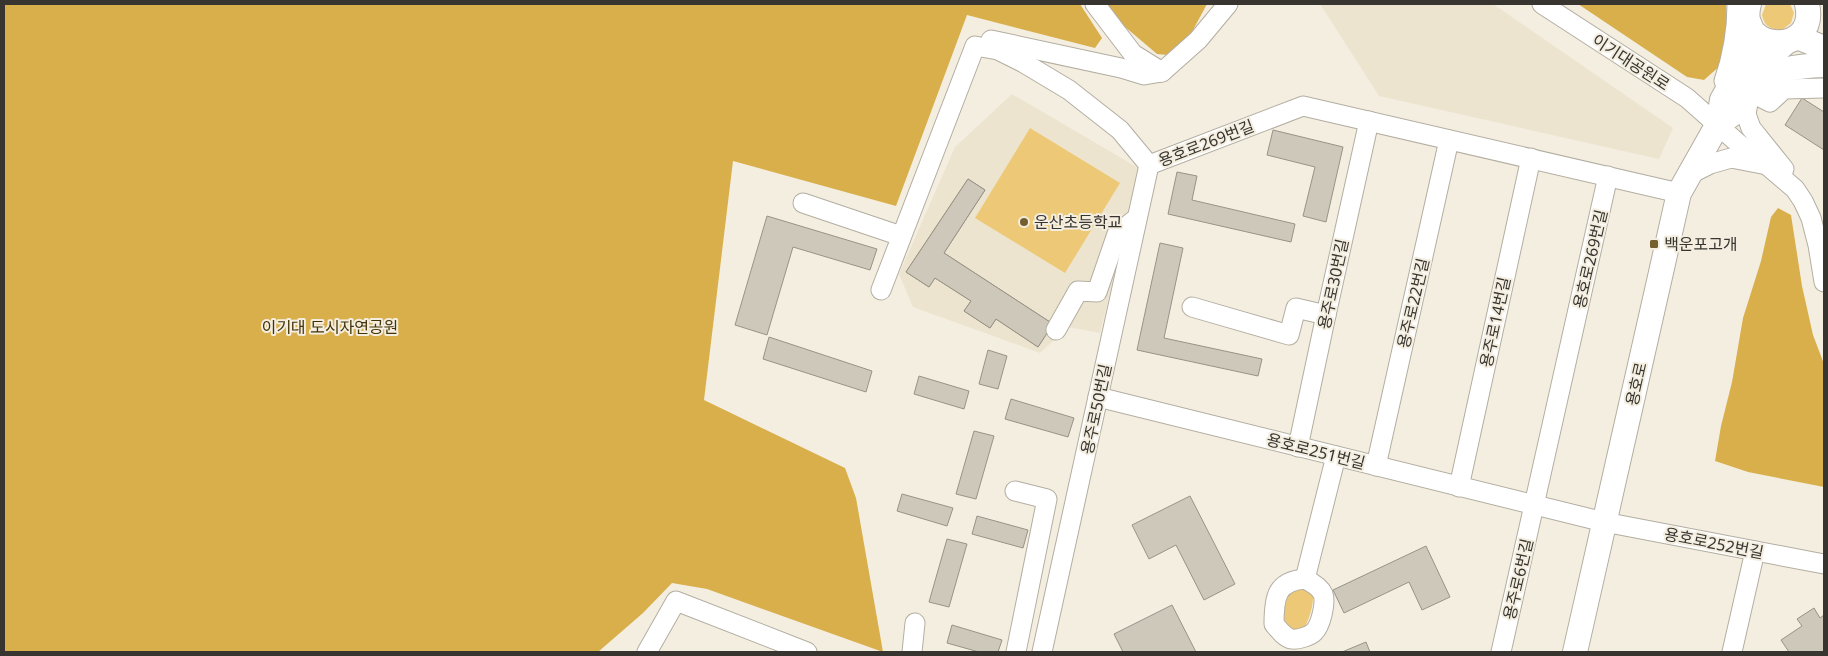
<svg xmlns="http://www.w3.org/2000/svg" width="1828" height="656" viewBox="0 0 1828 656" font-family="'Noto Sans','Noto Sans KR',sans-serif">
<rect width="100%" height="100%" fill="#f4eee1"/>
<g fill="#ede4d0">
<polygon points="1320,4 1493,4 1673,128 1659,159 1379,96"/>
<polygon points="1012,94 1140,169 1100,333 1068,327 1040,353 913,307 899,274 955,147"/>
</g>
<g fill="#edc977">
<path d="M 1766,4 L 1790,4 L 1794,13 L 1791,23 L 1782,30 C 1771,30 1764,26 1762,15 Z"/>
<polygon points="1030,128 1120,183 1065,273 975,218"/>
<path d="M 1301,585 L 1313,594 C 1314,604 1309,621 1303,630 L 1292,631 C 1278,617 1285,609 1289,592 Z"/>
</g>
<g fill="#d9af4c">
<polygon points="4,4 1080,4 1102,38 1095,48 967,15 896,206 733,161 704,400 845,468 856,498 883,652 707,589 672,583 643,613 598,652 4,652"/>
<polygon points="1107,4 1207,4 1179,56 1157,54 1124,26"/>
<polygon points="1578,4 1726,4 1727,39 1722,64 1704,80 1687,77"/>
<polygon points="1778,208 1791,215 1802,286 1813,335 1824,364 1824,487 1748,472 1715,461 1721,426 1732,382 1743,318 1761,261 1771,217"/>
</g>
<g fill="#cec8bb" stroke="#999387">
<polygon points="1802,98 1824,112 1824,150 1785,125"/>
<polygon points="1273,130 1343,147 1326,222 1303,216 1315,167 1267,155"/>
<polygon points="1177,172 1197,176 1192,200 1295,224 1291,242 1168,214"/>
<polygon points="968,179 985,190 944,253 1053,324 1038,347 996,319 990,328 964,311 971,301 935,278 929,287 906,272"/>
<polygon points="968,179 985,190 944,253 1053,324 1038,347 996,319 990,328 964,311 971,301 935,278 929,287 906,272"/>
<polygon points="767,216 877,249 870,270 793,247 767,335 735,325"/>
<polygon points="1160,243 1183,248 1164,338 1262,359 1258,376 1137,350"/>
<polygon points="769,337 872,371 866,392 763,359"/>
<polygon points="988,350 1007,356 998,389 979,384"/>
<polygon points="919,376 969,391 964,409 914,394"/>
<polygon points="1011,399 1074,418 1068,437 1005,419"/>
<polygon points="974,431 994,436 976,499 956,494"/>
<polygon points="902,494 953,508 947,526 897,511"/>
<polygon points="1190,496 1235,584 1204,600 1176,545 1149,559 1132,525"/>
<polygon points="977,516 1028,530 1023,548 972,534"/>
<polygon points="947,539 967,544 949,607 929,602"/>
<polygon points="1426,546 1450,597 1422,610 1409,582 1344,613 1333,590"/>
<polygon points="1172,605 1196,652 1123,652 1114,634"/>
<polygon points="1814,608 1820,618 1824,615 1824,652 1789,652 1781,640 1802,626 1797,619"/>
<polygon points="952,625 1002,640 998,652 979,652 947,643"/>
<polygon points="1366,642 1370,652 1342,652"/>
</g>
<g fill="none" stroke-linecap="round" stroke-linejoin="round">
<defs>
<g id="minor">
<polyline points="1095,4 1133,54 1162,72 1198,40 1228,4"/>
<polyline points="1542,4 1687,98 1739,144 1768,166 1795,189 1803,201 1811,218 1818,245 1824,282"/>
<polyline points="991,40 1121,68 1144,75 1162,72"/>
<path d="M 1724,81 C 1733,55 1737,31 1737,4"/>
<polyline points="1149,165 1303,106 1679,193"/>
<polyline points="1784,169 1751,128 1746,114 1750,92 1770,102 1784,89 1824,88"/>
<polyline points="1690,174 1710,164 1731,158 1762,164"/>
<polyline points="803,203 901,236"/>
<polyline points="881,290 975,46 998,50 1024,63 1069,90 1120,130 1149,165"/>
<polyline points="1192,307 1289,335 1296,308 1326,315"/>
<polyline points="1056,330 1078,291 1097,292 1117,234 1137,218"/>
<polyline points="1098,397 1604,522 1824,564"/>
<polyline points="1298,447 1326,315 1369,121"/>
<polyline points="1376,466 1449,140"/>
<polyline points="1459,487 1531,158"/>
<polyline points="1015,491 1047,499 1016,652"/>
<path d="M 1305,579 C 1311,582 1320,587 1323,594 C 1326,603 1321,625 1314,632 C 1310,636 1298,640 1292,639 C 1285,638 1279,630 1274,624 C 1274,598 1276,581 1305,579 Z"/>
<polyline points="1305,579 1336,456"/>
<polyline points="647,652 676,601 807,652"/>
<polyline points="912,652 915,623"/>
<polyline points="1042,652 1149,165"/>
<polyline points="1501,652 1608,176"/>
<polyline points="1732,652 1755,551"/>
</g>
<g id="major">
<path d="M 1749,4 C 1735,53 1819,57 1807,4"/>
<polyline points="1797,37 1824,48"/>
<path d="M 1755,87 C 1774,68 1798,66 1824,65"/>
<polyline points="1718,124 1737,111 1750,92 1759,74 1775,52 1785,43"/>
<polyline points="1575,652 1679,193 1718,124 1722,100 1752,47 1750,25"/>
</g>
</defs>
<use href="#minor" stroke="#b3aea1" stroke-width="21"/>
<use href="#major" stroke="#b3aea1" stroke-width="26"/>
<use href="#minor" stroke="#fff" stroke-width="19"/>
<use href="#major" stroke="#fff" stroke-width="24"/>
</g>
<g fill="#745f2f" stroke="#f4eee1" stroke-width="2">
<circle cx="1024" cy="222" r="5"/>
<rect x="1649" y="239" width="10" height="10" rx="2.5"/>
</g>
<g text-anchor="middle" stroke-width="4" stroke-linejoin="round" paint-order="stroke">
<g font-size="16" fill="#383530" stroke="#f4eee1">
<text transform="translate(1631 62) rotate(33)" y="6">이기대공원로</text>
<text transform="translate(1206 143) rotate(-21)" y="6">용호로269번길</text>
<text transform="translate(1590 259) rotate(-77)" y="6">용호로269번길</text>
<text transform="translate(1333 284) rotate(-78)" y="6">용주로30번길</text>
<text transform="translate(1413 303) rotate(-77)" y="6">용주로22번길</text>
<text transform="translate(1495 322) rotate(-78)" y="6">용주로14번길</text>
<text transform="translate(1636 384) rotate(-77)" y="6">용호로</text>
<text transform="translate(1096 409) rotate(-78)" y="6">용주로50번길</text>
<text transform="translate(1316 451) rotate(14)" y="6">용호로251번길</text>
<text transform="translate(1714 543) rotate(11)" y="6">용호로252번길</text>
<text transform="translate(1518 579) rotate(-77)" y="6">용주로6번길</text>
</g>
<g font-size="16" fill="#383530" stroke="#f4eee1" text-anchor="start">
<text x="1034" y="228">운산초등학교</text>
<text x="1664" y="250">백운포고개</text>
</g>
<g font-size="16" fill="#443307" stroke="#f4eee1">
<text x="330" y="333">이기대 도시자연공원</text>
</g>
</g>
<rect width="1828" height="656" fill="none" stroke="#383530" stroke-width="10"/>
</svg>
